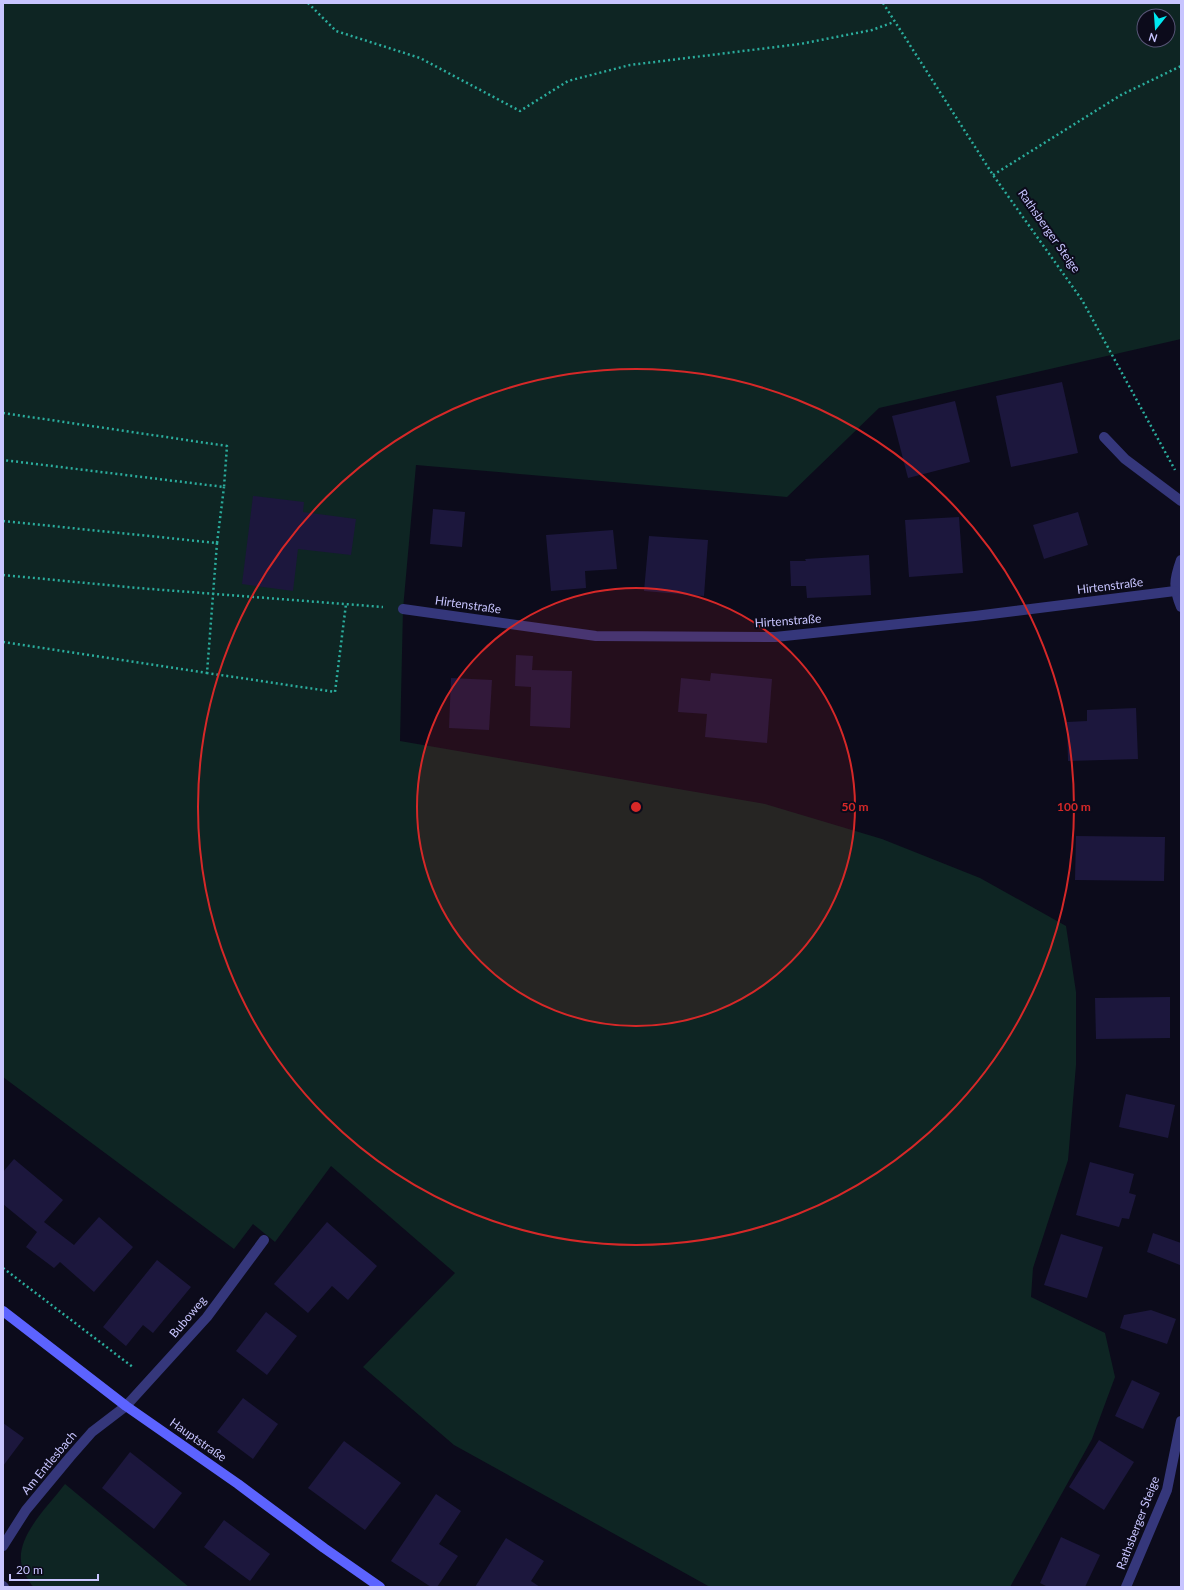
<svg xmlns="http://www.w3.org/2000/svg" width="1184" height="1590" viewBox="0 0 1184 1590" font-family="Lato,sans-serif">
<rect width="100%" height="100%" fill="#0c0b1b"/>
<g fill="#0e2523" fill-rule="evenodd">
<path d="M 3,3 L 1181,3 L 1181,339 L 879,408 L 787,497 L 416,465 L 403,609 L 400,741 L 765,804 L 882,839 L 980,878 L 1066,926 L 1076,992 L 1076,1065 L 1068,1160 L 1033,1268 L 1031,1297 L 1105,1333 L 1115,1377 L 1092,1439 L 1010,1587 L 710,1587 L 454,1445 L 363,1367 L 455,1273 L 331,1166 L 275,1242 L 253,1224 L 234,1249 L 3,1077 ZM 1144,16 L 1168,16 L 1168,40 L 1144,40 Z"/>
<path d="M 65,1484 L 189,1587 L 34,1587 C 30,1584 28,1579 25,1574 C 8,1543 47,1508 65,1484 Z"/>
</g>
<g fill="#1c173d">
<polygon points="1062,382 1078,453 1011,467 996,396"/>
<polygon points="955,401 970,462 908,478 892,416"/>
<polygon points="253,496 304,502 303,512 356,519 351,555 298,549 293,591 242,584"/>
<polygon points="433,509 465,512 462,547 430,544"/>
<polygon points="1078,512 1088,545 1044,559 1033,525"/>
<polygon points="959,517 963,573 909,577 905,520"/>
<polygon points="613,530 617,569 585,571 586,588 551,591 546,535"/>
<polygon points="649,536 708,540 704,596 644,591"/>
<polygon points="869,555 871,595 807,598 806,586 791,586 790,561 806,561 805,559"/>
<polygon points="516,655 533,656 532,670 572,671 570,728 530,726 531,687 515,686"/>
<polygon points="711,673 772,679 767,743 705,737 707,714 678,712 681,678 710,681"/>
<polygon points="451,678 492,680 489,730 449,728"/>
<polygon points="1136,708 1138,759 1068,761 1067,722 1087,721 1087,710"/>
<polygon points="1076,836 1165,837 1164,881 1075,880"/>
<polygon points="1170,997 1170,1038 1096,1039 1095,998"/>
<polygon points="1126,1094 1175,1105 1168,1138 1119,1127"/>
<polygon points="14,1159 63,1200 44,1222 74,1245 99,1217 133,1247 94,1292 60,1262 54,1268 26,1247 37,1232 3,1204 3,1172"/>
<polygon points="1090,1162 1134,1174 1129,1193 1136,1195 1129,1219 1122,1218 1119,1227 1076,1215"/>
<polygon points="327,1222 377,1266 348,1300 332,1286 308,1313 274,1284"/>
<polygon points="1153,1233 1181,1243 1180,1265 1147,1252"/>
<polygon points="1061,1234 1103,1247 1087,1298 1044,1285"/>
<polygon points="157,1260 191,1287 153,1333 143,1325 126,1346 103,1327"/>
<polygon points="1151,1310 1176,1319 1167,1344 1120,1328 1124,1315"/>
<polygon points="266,1312 297,1336 267,1375 236,1351"/>
<polygon points="1132,1380 1160,1393 1143,1429 1115,1416"/>
<polygon points="243,1398 278,1424 253,1459 217,1432"/>
<polygon points="3,1423 24,1438 3,1466"/>
<polygon points="1099,1440 1134,1462 1104,1510 1069,1487"/>
<polygon points="344,1441 401,1483 365,1530 308,1488"/>
<polygon points="130,1452 182,1493 154,1529 102,1488"/>
<polygon points="436,1494 461,1511 439,1544 458,1556 437,1587 431,1587 391,1561"/>
<polygon points="224,1520 270,1554 250,1581 204,1547"/>
<polygon points="1061,1537 1100,1555 1085,1587 1048,1587 1040,1583"/>
<polygon points="506,1538 544,1561 531,1581 540,1587 475,1587"/>
</g>
<g fill="none" stroke-linecap="round" stroke-linejoin="round">
<g stroke="#2bad9d" stroke-width="2.5" stroke-dasharray="2 3" stroke-linecap="butt">
<polyline points="308,3 336,31 420,58 520,111 568,81 630,65 800,44 872,30 894,22"/>
<polyline points="883,3 993,175 1082,300 1175,470"/>
<polyline points="993,175 1121,95 1181,66"/>
<polyline points="3,413 227,446 224,487 3,460"/>
<polyline points="3,521 217,543 207,673 335,692 346,604"/>
<polyline points="217,543 224,487"/>
<polyline points="3,575 138,588 383,607"/>
<polyline points="3,642 207,673"/>
<polyline points="3,1268 134,1368"/>
</g>
<polyline stroke="#35377b" stroke-width="10" points="1104,437 1125,459 1181,501"/>
<g stroke="#35377b" stroke-width="10">
<path d="M 1181,560 C 1174,580 1173,587 1181,607"/>
<polyline points="403,609 596,636 775,637 975,616 1175,591"/>
<polyline points="3,1546 26,1510 70,1457 92,1432 126,1406 207,1317 264,1240"/>
<polyline points="3,1586 4,1587"/>
<polyline points="1126,1587 1167,1490 1181,1421"/>
</g>
<polyline stroke="#5c63ff" stroke-width="10" points="3,1311 126,1406 238,1484 324,1548 380,1587"/>
</g>
<circle cx="636" cy="807" r="219" fill="#d62828" fill-opacity=".12"/>
<g fill="none" stroke="#d62828" stroke-width="2">
<circle cx="636" cy="807" r="219"/>
<circle cx="636" cy="807" r="438"/>
</g>
<g text-anchor="middle" stroke-width="4" stroke-linejoin="round" paint-order="stroke">
<g font-size="12" fill="#c8c5ff" stroke="#0c0b1b">
<text transform="translate(1049 231) rotate(55)" y="4">Rathsberger Steige</text>
<text transform="translate(1110 586) rotate(-7)" y="4">Hirtenstraße</text>
<text transform="translate(468 605) rotate(8)" y="4">Hirtenstraße</text>
<text transform="translate(788 621) rotate(-4)" y="4">Hirtenstraße</text>
<text transform="translate(188 1317) rotate(-50)" y="4">Buboweg</text>
<text transform="translate(198 1440) rotate(35)" y="4">Hauptstraße</text>
<text transform="translate(49 1463) rotate(-50)" y="4">Am Entlesbach</text>
<text transform="translate(1138 1523) rotate(-69)" y="4">Rathsberger Steige</text>
</g>
</g>
<circle cx="636" cy="807" r="6" fill="#d62828" stroke="#0c0b1b" stroke-width="2"/>
<g font-size="12" text-anchor="middle" font-weight="bold" fill="#d62828" stroke="#0c0b1b" stroke-width="4" stroke-linejoin="round" paint-order="stroke">
<text x="855" y="811">50 m</text>
<text x="1074" y="811">100 m</text>
</g>
<rect width="1184" height="1590" fill="none" stroke="#c8c5ff" stroke-width="8"/>
<g transform="translate(1156 28) rotate(197)"><circle r="19" fill="#0c0b1b" stroke="#575576"/>
<path d="M0-3L7 15L0 10L-7 15Z" fill="#00e8f0"/>
<text y="-6" font-size="11" font-weight="bold" text-anchor="middle" fill="#c8c5ff">N</text>
</g>
<path d="M10 1574v6h88v-6" fill="none" stroke="#c8c5ff" stroke-width="2"/>
<text x="16" y="1574" font-size="12" fill="#c8c5ff" stroke="#0c0b1b" stroke-width="3" paint-order="stroke">20 m</text>
</svg>
